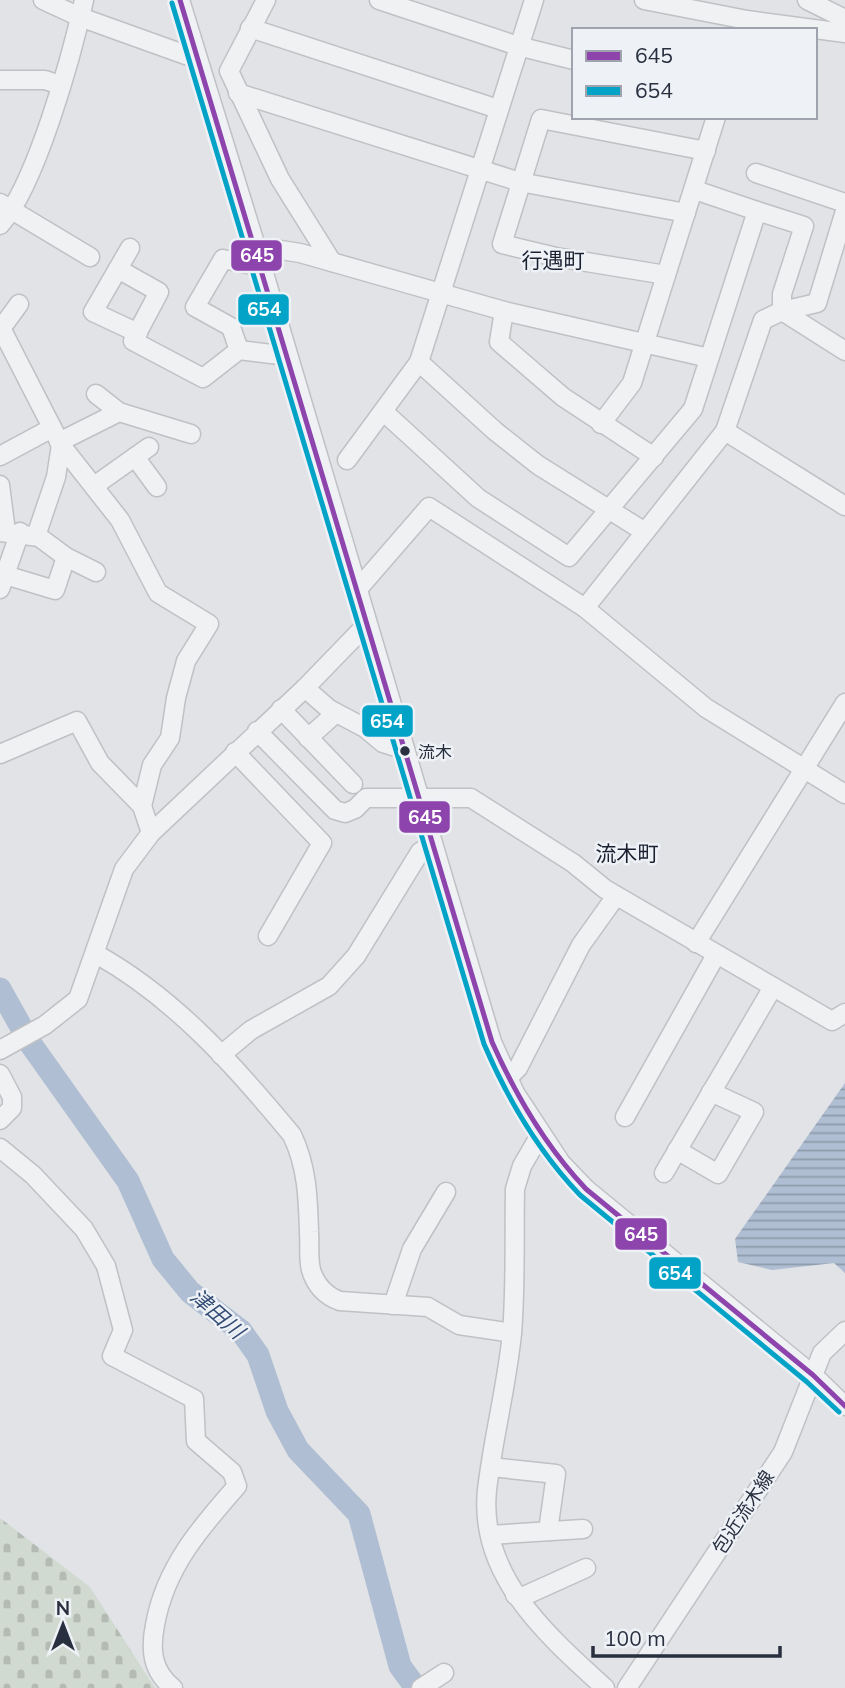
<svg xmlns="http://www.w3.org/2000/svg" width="845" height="1688" viewBox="0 0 845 1688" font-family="Mulish,'Noto Sans JP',sans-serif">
<defs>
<pattern id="cemetery-stones" width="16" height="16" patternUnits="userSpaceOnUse" patternTransform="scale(1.75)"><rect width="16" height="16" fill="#d1dad1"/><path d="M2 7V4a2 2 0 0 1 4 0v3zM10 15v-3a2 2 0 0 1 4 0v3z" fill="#b3bbb4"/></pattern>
<pattern id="water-rules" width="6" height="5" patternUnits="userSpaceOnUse" patternTransform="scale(1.75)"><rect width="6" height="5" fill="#afbed2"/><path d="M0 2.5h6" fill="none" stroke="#8e9bac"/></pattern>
</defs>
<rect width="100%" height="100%" fill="#e1e3e6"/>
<polygon fill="url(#cemetery-stones)" points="0,1518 90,1587 155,1688 0,1688"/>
<polygon fill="url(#water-rules)" points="845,1083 845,1273 834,1263 772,1270 738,1262 735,1239"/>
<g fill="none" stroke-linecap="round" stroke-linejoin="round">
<polyline stroke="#afbed2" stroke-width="23" points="0,989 30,1043 128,1181 163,1259 190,1292 241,1331 258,1355 277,1411 298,1450 359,1514 400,1666 416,1688"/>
<defs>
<g id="minor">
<polyline points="43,0 80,17 197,59"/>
<polyline points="180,0 258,253 492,1042 515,1093 561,1163 586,1189 813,1375 845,1406"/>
<polyline points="266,0 229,71 280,179 332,262"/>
<polyline points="379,0 518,46 574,60"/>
<polyline points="644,0 747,20 845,33"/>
<polyline points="807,0 845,19"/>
<polyline points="250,28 498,109"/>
<polyline points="0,80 45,80 60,85"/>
<polyline points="238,93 520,182 686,213"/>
<polyline points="756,173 845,203"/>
<polyline points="0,203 90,257"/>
<polyline points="757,211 804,226 782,294 782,311 845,351"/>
<path d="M 0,225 C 36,185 72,55 84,0"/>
<polyline points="130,248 93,312 138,333"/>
<polyline points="258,253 281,250 300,253 504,311 709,358"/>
<polyline points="118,269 159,292 133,341 203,378 239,350 288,356"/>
<polyline points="666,275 556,257 502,244 541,119 706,151"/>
<polyline points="504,311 499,342 563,397 654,457"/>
<polyline points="0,326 61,445 120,520 158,593 209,624 186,661 176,698 170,738 152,765 142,806"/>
<polyline points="0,330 19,304"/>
<polyline points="239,350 231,327 195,307 223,259 262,267"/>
<polyline points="419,362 495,431 538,465 645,532"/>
<polyline points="96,394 119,412"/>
<polyline points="384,412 478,498 569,557 693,409 757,211 695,190"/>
<polyline points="601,424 632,383 716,117"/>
<polyline points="725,431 845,506"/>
<polyline points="59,442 119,412 191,434"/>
<polyline points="0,456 52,428"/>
<polyline points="135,457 157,487"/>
<polyline points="347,460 419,362 534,0"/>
<polyline points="0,485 6,532"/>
<polyline points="94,486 149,447"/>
<polyline points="0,532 39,537 66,557 96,572"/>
<polyline points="36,536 56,477 61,445"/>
<polyline points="5,575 55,590 66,557"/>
<polyline points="0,589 20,532"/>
<polyline points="357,590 429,507 585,608 706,708 845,794"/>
<polyline points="585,608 725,431 763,320 782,311 817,303 845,211"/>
<polyline points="305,688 329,709 365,728 383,743 405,750"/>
<polyline points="281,709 353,784"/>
<polyline points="257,731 335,810 345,813 355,809 366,798 471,798 573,863 605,889 832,1021 845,1013"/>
<polyline points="308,738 336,713"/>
<polyline points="235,752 322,843 268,936"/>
<polyline points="0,754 77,721 100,763 142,806 151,833"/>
<polyline points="696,943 845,703"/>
<path d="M 96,954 C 175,998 235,1066 292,1135 C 307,1166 308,1197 309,1232 C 310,1244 308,1259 311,1270 C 316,1286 326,1296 340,1301 L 428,1307 L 459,1325 L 512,1333"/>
<polyline points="0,1050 45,1025 78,999 124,869 151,833 305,688 367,624"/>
<polyline points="221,1055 251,1030 329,986 356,956 420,852 433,844"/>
<polyline points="0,1074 12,1097 12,1108 0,1120"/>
<polyline points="508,1078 518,1068 581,945 616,896"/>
<polyline points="625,1117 716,955"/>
<path d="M 540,1135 L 522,1166 L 515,1189 C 514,1236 516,1285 512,1333 C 507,1385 493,1438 487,1490 C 478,1576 548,1636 605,1688"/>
<path d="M 0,1148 L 33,1175 L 84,1229 L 106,1266 L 123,1330 L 112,1356 L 194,1399 L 196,1441 L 232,1472 L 237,1486 C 200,1528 165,1568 155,1625 C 150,1650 152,1671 173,1688"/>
<polyline points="677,1150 718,1174 754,1112 711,1092"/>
<polyline points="664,1173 773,987"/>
<polyline points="393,1305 412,1249 446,1192"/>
<polyline points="491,1467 556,1474 548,1531"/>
<polyline points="490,1535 583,1529"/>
<polyline points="515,1595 524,1596 586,1568"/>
<polyline points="421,1688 444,1673"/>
<polyline points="627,1688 783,1452 822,1353 845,1331"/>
</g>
</defs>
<use href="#minor" stroke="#bfc1c4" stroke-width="21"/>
<use href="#minor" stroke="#f0f1f3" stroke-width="18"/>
<defs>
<path id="bus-1" d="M 180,0 L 492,1042 C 516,1096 545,1146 586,1189 L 813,1375 L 845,1406"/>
<path id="bus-2" d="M 172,3 L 484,1044 C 508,1100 538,1151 580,1195 L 807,1382 L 839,1412"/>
</defs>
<use href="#bus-1" stroke="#eef1f6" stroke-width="10"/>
<use href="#bus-2" stroke="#eef1f6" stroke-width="10"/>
<use href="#bus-1" stroke="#8e44ad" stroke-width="5"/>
<use href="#bus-2" stroke="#02a3c7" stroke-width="5"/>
</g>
<circle fill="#282f3f" stroke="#eef1f6" stroke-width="2.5" cx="405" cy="751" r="6"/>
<g text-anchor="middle" stroke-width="5" stroke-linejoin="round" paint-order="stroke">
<g font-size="17" fill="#282f3f" stroke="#eef1f6" text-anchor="start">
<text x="418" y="758">流木</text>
</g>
<g font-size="19" fill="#282f3f" stroke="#eef1f6">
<text transform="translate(743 1512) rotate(-57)" y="7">包近流木線</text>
</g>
<g font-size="21" fill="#1a2030" stroke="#eef1f6">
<text x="553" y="268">行遇町</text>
<text x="627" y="861">流木町</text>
</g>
<g font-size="21" font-style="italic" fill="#324c73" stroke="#eef1f6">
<text transform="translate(217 1314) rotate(41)" y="7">津田川</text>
</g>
</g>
<g stroke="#eef1f6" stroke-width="2.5">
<rect x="230" y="239" width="53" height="33" rx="7" fill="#8e44ad"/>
<rect x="237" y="293" width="53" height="33" rx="7" fill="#02a3c7"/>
<rect x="361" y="704" width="53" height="34" rx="7" fill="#02a3c7"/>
<rect x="398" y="800" width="53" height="34" rx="7" fill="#8e44ad"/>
<rect x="614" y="1217" width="54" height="34" rx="7" fill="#8e44ad"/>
<rect x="648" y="1256" width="54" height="34" rx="7" fill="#02a3c7"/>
</g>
<g font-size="19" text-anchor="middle" font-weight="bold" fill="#fff">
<text x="257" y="262">645</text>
<text x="264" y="316">654</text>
<text x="387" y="728">654</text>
<text x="425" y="824">645</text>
<text x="641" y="1241">645</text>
<text x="675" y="1280">654</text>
</g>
<rect x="572" y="28" width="245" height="91" fill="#eef1f6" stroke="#9fa3ad" stroke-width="2"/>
<rect x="586" y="51" width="35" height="10" fill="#8e44ad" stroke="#9fa3ad" stroke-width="2"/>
<text x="635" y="63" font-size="21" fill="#282f3f">645</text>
<rect x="586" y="86" width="35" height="10" fill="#02a3c7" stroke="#9fa3ad" stroke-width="2"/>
<text x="635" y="98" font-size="21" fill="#282f3f">654</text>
<g transform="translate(63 1625)" stroke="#eef1f6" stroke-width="5" paint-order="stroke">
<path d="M0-5L12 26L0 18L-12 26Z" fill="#282f3f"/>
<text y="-10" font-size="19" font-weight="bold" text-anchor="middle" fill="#282f3f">N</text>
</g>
<path d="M593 1646v10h187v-10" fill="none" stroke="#282f3f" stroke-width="3.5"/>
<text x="604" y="1646" font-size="21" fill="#282f3f" stroke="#eef1f6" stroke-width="5" paint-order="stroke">100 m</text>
</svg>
